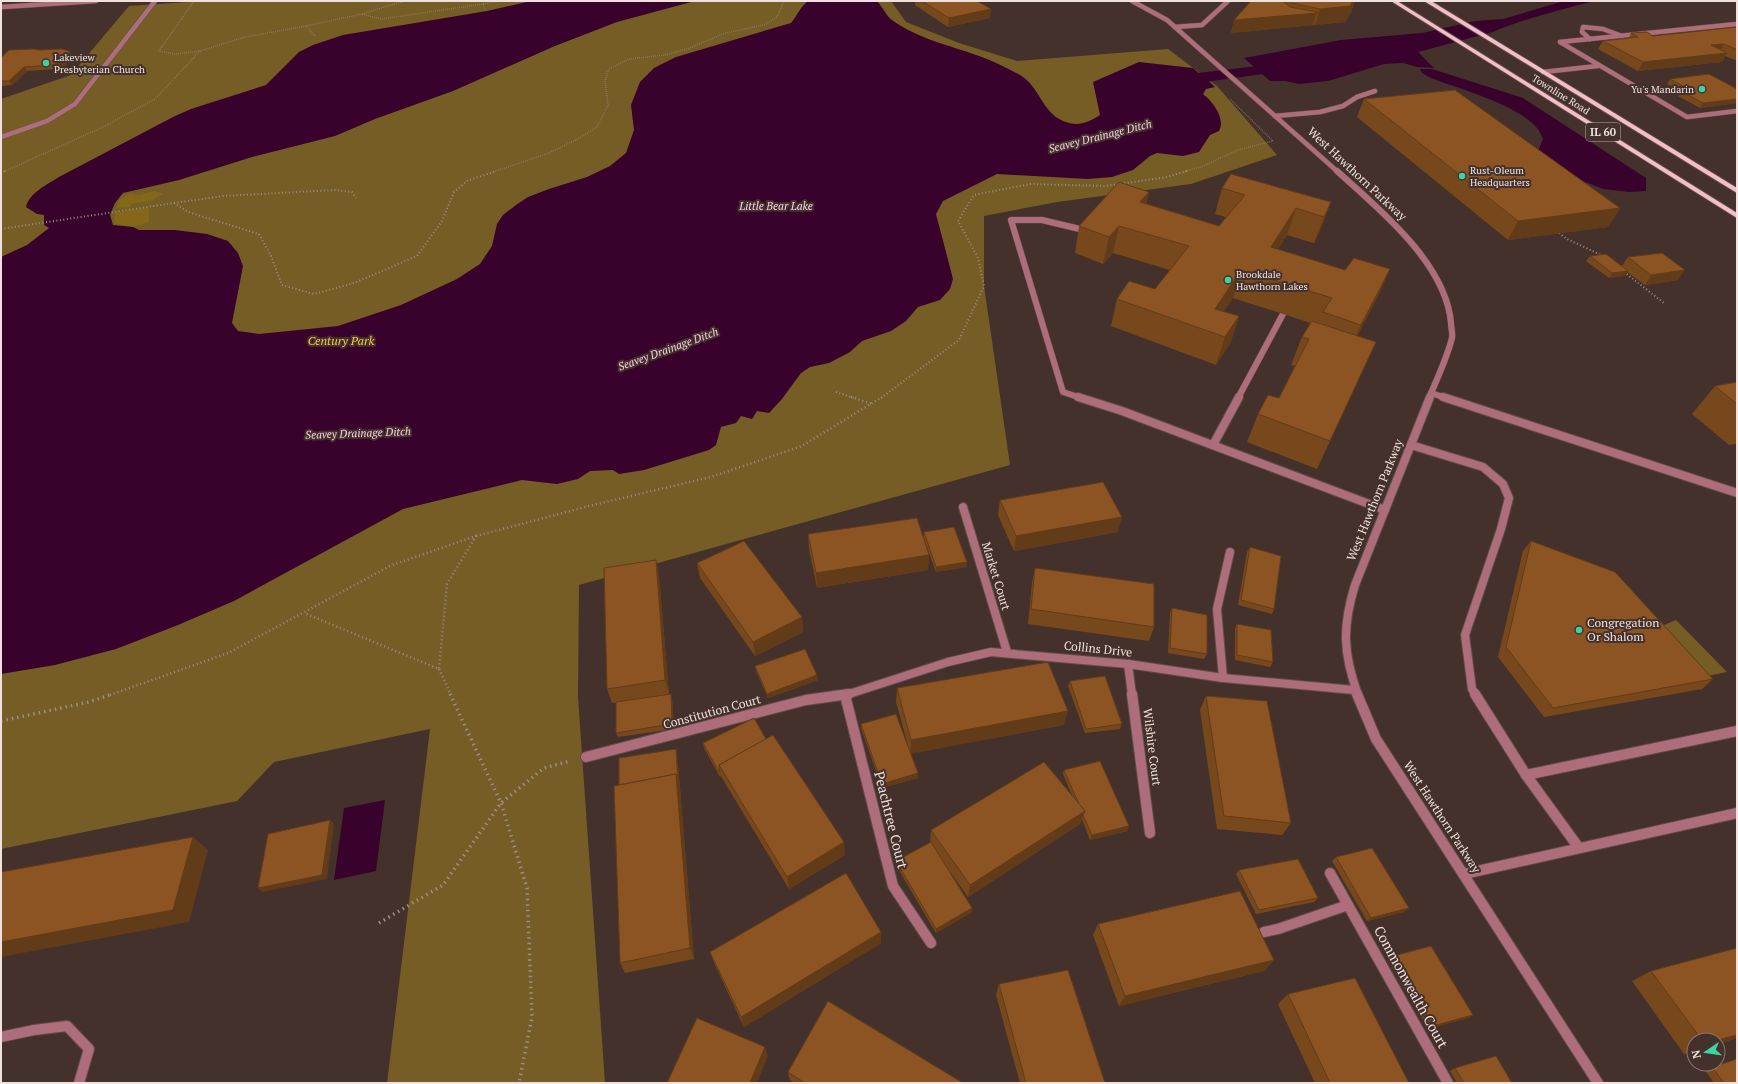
<svg xmlns="http://www.w3.org/2000/svg" width="1738" height="1084" viewBox="0 0 1738 1084" font-family="'PT Serif',serif">
<rect width="100%" height="100%" fill="#45312c"/>
<g fill="#755d25">
<polygon points="204,1 891,1 906,22 959,43 1017,61 1168,49 1217,86 1277,155 1191,184 1057,202 984,216 984,286 1010,465 579,585 578,697 605,1083 387,1083 430,729 274,762 237,801 1,849 1,99 71,75 129,6"/>
<polygon points="1676,620 1727,672 1702,677 1657,628"/>
</g>
<g fill="#85671a">
<polygon points="155,191 163,194 150,201 131,204 130,207 117,208 119,200 130,193 139,195"/>
<polygon points="149,207 149,222 133,227 115,224 114,219 116,213"/>
</g>
<g fill="#38022d">
<path d="M 531,1 L 695,1 L 617,22 L 555,46 L 453,91 L 375,119 L 335,136 L 252,157 L 179,180 L 123,193 L 115,203 L 110,215 L 113,225 L 133,227 L 139,230 L 175,230 L 207,234 L 228,241 L 238,253 L 243,266 L 232,323 L 238,331 L 259,334 L 338,326 L 401,305 L 457,279 L 480,264 L 492,246 L 497,224 L 503,215 L 516,205 L 528,197 L 549,189 L 587,177 L 610,166 L 626,153 L 634,130 L 631,105 L 640,82 L 654,68 L 676,57 L 791,23 C 797,16 800,7 808,1 L 877,1 C 882,6 887,17 892,20 C 918,39 949,45 979,56 C 993,61 1007,68 1020,75 C 1039,86 1042,112 1063,121 C 1078,127 1087,123 1100,115 L 1093,82 L 1139,62 L 1193,68 L 1203,77 L 1197,77 L 1199,80 L 1207,79 L 1215,87 L 1206,89 L 1203,94 C 1212,101 1226,118 1219,131 L 1210,135 L 1199,152 L 1183,156 L 1157,153 L 1150,156 L 1133,170 L 1112,177 L 1088,179 L 997,174 L 943,201 L 936,214 L 953,279 L 950,289 L 940,300 L 918,307 L 906,321 L 891,331 L 862,341 L 850,352 L 829,363 L 810,367 L 801,373 L 782,399 L 769,413 L 757,411 L 752,419 L 741,416 L 736,423 L 721,427 L 716,445 L 709,450 L 644,470 L 619,474 L 613,470 L 590,471 L 578,479 L 557,484 L 522,480 L 403,509 L 234,601 L 178,625 L 116,649 L 55,665 L 1,674 L 1,257 L 27,245 L 49,228 L 44,225 L 44,215 L 37,214 L 26,207 C 29,193 48,184 59,177 L 173,117 L 191,109 L 266,85 L 299,52 L 313,45 L 343,35 L 487,11 Z"/>
<path d="M 1564,1 L 1595,1 C 1560,10 1526,18 1493,32 L 1418,52 L 1434,68 L 1417,67 L 1403,63 L 1384,64 L 1328,81 L 1299,84 L 1285,81 L 1270,81 L 1244,58 L 1341,40 L 1422,33 L 1475,21 L 1503,19 Z"/>
<path d="M 1420,69 L 1432,69 L 1523,98 L 1646,178 L 1646,191 L 1629,192 L 1603,189 L 1557,171 L 1538,151 L 1543,139 C 1541,135 1540,131 1537,128 C 1518,105 1460,89 1431,78 L 1422,73 Z"/>
<polygon points="385,800 376,871 334,880 344,808"/>
</g>
<g fill="none" stroke-linecap="round" stroke-linejoin="round">
<polygon fill="#38022d" fill-rule="evenodd" points="1258,66 1263,68 1266,71 1263,74 1198,83 1193,81 1190,78 1193,75 1198,73"/>
<defs>
<g id="service-far3">
<polyline points="1737,24 1560,42 1687,117 1737,111"/>
<polyline points="1175,27 1202,25 1228,1"/>
<polyline points="1590,39 1582,32 1583,27 1603,29 1622,36"/>
<polyline points="1543,72 1598,66"/>
<polyline points="1275,116 1320,112 1343,106 1357,97 1375,91"/>
</g>
<g id="service-far2">
<polyline points="1431,393 1446,398"/>
<polyline points="1081,398 1063,392 1011,220 1042,220 1084,230"/>
<polyline points="1238,398 1283,314"/>
</g>
<g id="service-far1">
<polyline points="1078,397 1122,411 1385,510"/>
<polyline points="1443,397 1737,493"/>
<polyline points="1213,445 1239,397"/>
<polyline points="1411,445 1483,467 1503,484 1509,498 1501,529 1465,635 1472,689 1476,695"/>
<polyline points="1223,678 1217,609 1230,552"/>
</g>
<g id="service">
<polyline points="1475,694 1526,775 1579,848"/>
<polyline points="1526,775 1737,731"/>
<polyline points="1464,874 1737,813"/>
<polyline points="1264,932 1278,929 1348,905"/>
<polyline points="1,1037 34,1030 67,1026 89,1049 79,1083"/>
</g>
<polyline id="minor-far2" points="1,137 47,121 75,104 155,1"/>
<g id="minor-far1">
<polyline points="963,507 1007,652"/>
<polyline points="1128,664 1132,695"/>
<polyline points="846,695 948,662 991,652 1128,664 1223,678 1354,690"/>
</g>
<g id="minor">
<polyline points="1132,694 1150,833"/>
<polyline points="845,695 893,886 931,943"/>
<polyline points="586,757 806,700 849,694"/>
<polyline points="1330,873 1448,1083"/>
</g>
<g id="tertiary-far3">
<polyline points="1132,1 1167,20 1338,172"/>
<polyline points="1,7 96,1"/>
</g>
<path id="tertiary-far2" d="M 1337,171 C 1379,209 1446,263 1451,323 C 1451,328 1453,334 1452,338 C 1447,358 1437,379 1429,398"/>
<path id="tertiary-far1" d="M 1358,695 C 1343,653 1342,627 1355,585 L 1430,397"/>
<polyline id="tertiary" points="1357,694 1376,739 1598,1083"/>
<g id="primary">
<polygon points="1391,1 1397,1 1737,213 1737,218"/>
<polygon points="1424,1 1431,1 1737,188 1737,193"/>
</g>
</defs>
<use href="#service-far3" stroke="#604d48" stroke-width="5.5"/>
<use href="#service-far2" stroke="#604d48" stroke-width="7"/>
<use href="#service-far1" stroke="#604d48" stroke-width="10"/>
<use href="#service" stroke="#604d48" stroke-width="12"/>
<use href="#minor-far2" stroke="#604d48" stroke-width="5.5"/>
<use href="#minor-far1" stroke="#604d48" stroke-width="10"/>
<use href="#minor" stroke="#604d48" stroke-width="12"/>
<use href="#tertiary-far3" stroke="#604d48" stroke-width="5.5"/>
<use href="#tertiary-far2" stroke="#604d48" stroke-width="7"/>
<use href="#tertiary-far1" stroke="#604d48" stroke-width="10"/>
<use href="#tertiary" stroke="#604d48" stroke-width="12"/>
<use href="#primary" stroke="#604d48" stroke-width="2"/>
<g stroke="#9d8d89" stroke-width="1.5" stroke-dasharray="0.5 1.5" stroke-linecap="butt">
<polyline points="483,4 501,1"/>
<polyline points="362,14 404,1"/>
<polyline points="306,26 362,14 381,19 483,4 485,10"/>
<polyline points="200,51 245,37 306,26 315,36"/>
<polyline points="3,172 103,127 155,99 200,51 175,54 159,51 194,1"/>
<polyline points="493,172 549,153 576,140 597,127 608,105 605,81 609,69 629,59 665,55 690,48 725,33 764,25 777,17 784,1"/>
<polyline points="1183,172 1201,167 1238,150 1273,141 1230,99"/>
</g>
<g stroke="#9d8d89" stroke-width="2" stroke-dasharray="1 2.5" stroke-linecap="butt">
<polyline points="1,173 5,171"/>
<polyline points="174,203 223,196 335,190 352,192 356,198"/>
<polyline points="1,229 174,203 188,212 259,234 271,256 282,285 314,294 354,283 417,256 442,221 454,192 467,181 496,171"/>
<polyline points="1559,233 1567,239 1603,256"/>
<polyline points="1624,272 1664,303"/>
<polyline points="836,392 854,398"/>
<polyline points="881,398 959,340 984,286 978,258 958,221 974,195 1030,184 1106,186 1167,177 1187,171"/>
</g>
<g stroke="#9d8d89" stroke-width="2.5" stroke-dasharray="1 3" stroke-linecap="butt">
<polyline points="851,397 872,404"/>
<polyline points="476,536 593,505 711,477 802,446 882,397"/>
<polyline points="439,669 451,695"/>
<polyline points="110,695 228,653 392,565 476,536 447,584 439,669 304,613"/>
</g>
<g stroke="#9d8d89" stroke-width="3.5" stroke-dasharray="1.5 4" stroke-linecap="butt">
<polyline points="450,694 501,803 527,888 532,1017 519,1083"/>
<polyline points="1,721 89,702 113,694"/>
<polyline points="379,923 443,885 501,803 544,768 570,761"/>
</g>
<use href="#service-far3" stroke="#ad6d7b" stroke-width="4.5"/>
<use href="#service-far2" stroke="#ad6d7b" stroke-width="6"/>
<use href="#service-far1" stroke="#ad6d7b" stroke-width="8"/>
<use href="#service" stroke="#ad6d7b" stroke-width="10"/>
<use href="#minor-far2" stroke="#ad6d7b" stroke-width="4.5"/>
<use href="#minor-far1" stroke="#ad6d7b" stroke-width="8"/>
<use href="#minor" stroke="#ad6d7b" stroke-width="10"/>
<use href="#tertiary-far3" stroke="#ad6d7b" stroke-width="4.5"/>
<use href="#tertiary-far2" stroke="#ad6d7b" stroke-width="6"/>
<use href="#tertiary-far1" stroke="#ad6d7b" stroke-width="8"/>
<use href="#tertiary" stroke="#ad6d7b" stroke-width="10"/>
<use href="#primary" fill="#f3bec8" fill-rule="evenodd"/>
</g>
<g fill="#78481d">
<polygon points="915,1 977,1 990,18 948,27 915,5"/>
<polygon points="1251,1 1355,1 1351,12 1345,22 1314,25 1313,25 1231,33 1234,20"/>
<polygon points="1737,27 1737,60 1735,60 1725,56 1722,62 1638,71 1598,49 1603,41 1629,38 1631,33 1653,36"/>
<polygon points="39,50 69,51 72,55 65,66 56,69 27,71 12,85 1,86 1,58"/>
<polygon points="1670,79 1737,89 1737,103 1700,108 1678,96 1681,91 1667,84"/>
<polygon points="1364,99 1620,208 1608,227 1508,240 1357,117"/>
<polygon points="1222,188 1331,202 1321,228 1314,243 1287,235 1278,249 1345,270 1390,269 1378,296 1357,336 1376,342 1317,469 1247,442 1258,414 1279,398 1295,366 1291,365 1302,337 1311,323 1233,298 1223,312 1239,316 1230,344 1216,365 1111,326 1117,299 1155,289 1170,270 1113,253 1103,264 1075,253 1079,226 1149,192 1146,204 1219,226 1226,217 1215,214"/>
<polygon points="1590,256 1622,266 1628,257 1678,280 1645,285 1627,272 1624,276 1609,278 1586,261"/>
<polygon points="1737,382 1737,444 1729,445 1692,414 1715,386"/>
<polygon points="1000,500 1118,532 1014,551 998,515"/>
<polygon points="924,532 967,562 967,567 936,572 923,537 929,555 928,570 817,588 809,549 808,534 923,537"/>
<polygon points="1531,541 1713,679 1702,689 1544,717 1498,657 1523,551"/>
<polygon points="1250,547 1274,609 1272,614 1238,605 1247,552"/>
<polygon points="656,560 659,575 669,694 672,698 674,729 618,737 616,733 616,703 612,703 607,689"/>
<polygon points="697,563 802,617 803,632 755,656 700,578"/>
<polygon points="1035,568 1154,627 1149,641 1028,624 1032,583"/>
<polygon points="1172,608 1207,654 1204,659 1168,653 1170,613"/>
<polygon points="1237,624 1273,662 1270,667 1235,660 1235,628"/>
<polygon points="755,666 818,680 768,698 756,671"/>
<polygon points="1070,681 1122,724 1120,729 1085,733 1068,686"/>
<polygon points="897,688 1064,725 911,753 918,773 918,778 882,788 861,728 861,724 908,745 896,702"/>
<polygon points="1206,696 1291,823 1282,835 1217,829 1200,710"/>
<polygon points="766,739 845,855 789,889 722,778 721,776 720,777 704,748 703,743"/>
<polygon points="676,749 677,754 680,788 694,959 625,973 620,963"/>
<polygon points="1064,770 1127,831 1090,840 1082,819 1080,824 968,897 947,867 972,908 972,912 936,933 896,865 896,861 930,843 931,830 1072,795 1063,774"/>
<polygon points="1336,857 1404,912 1367,921 1332,861"/>
<polygon points="1239,870 1318,898 1314,902 1256,914 1236,874"/>
<polygon points="1098,924 1274,960 1264,971 1119,1006 1093,935"/>
<polygon points="881,932 881,943 744,1027 714,963 710,952"/>
<polygon points="1737,948 1737,1038 1718,1044 1718,1040 1694,1040 1694,1051 1684,1054 1632,981 1651,971"/>
<polygon points="1393,956 1473,1015 1468,1018 1428,1029 1388,960"/>
<polygon points="999,984 1105,1083 1020,1083 996,995"/>
<polygon points="1288,994 1409,1083 1315,1083 1278,1004"/>
<polygon points="1712,1067 1737,1083 1714,1083 1705,1070"/>
<polygon points="1455,1068 1512,1083 1457,1083 1450,1071"/>
<polygon points="788,1072 963,1083 794,1083 790,1080"/>
</g>
<g fill="#623b18">
<polygon points="1353,1 1355,1 1351,12 1345,22 1315,25 1320,9"/>
<polygon points="991,9 990,18 948,27 949,18"/>
<polygon points="1317,13 1313,25 1231,33 1234,20"/>
<polygon points="1724,44 1719,52 1711,45"/>
<polygon points="69,51 72,55 65,66 56,69 53,65"/>
<polygon points="1727,53 1722,62 1638,71 1643,62"/>
<polygon points="24,67 27,71 12,85 9,81"/>
<polygon points="1737,99 1737,103 1700,108 1703,103"/>
<polygon points="1149,192 1143,218 1140,202"/>
<polygon points="1331,202 1321,228 1314,243 1324,217"/>
<polygon points="1296,208 1287,235 1262,274 1271,247"/>
<polygon points="1620,208 1608,227 1508,240 1518,221"/>
<polygon points="1119,226 1113,253 1103,264 1109,237"/>
<polygon points="1390,269 1378,296 1348,352 1361,325"/>
<polygon points="1241,270 1233,298 1209,332 1215,309"/>
<polygon points="1685,270 1678,280 1645,285 1651,275"/>
<polygon points="1628,271 1624,276 1609,278 1612,273"/>
<polygon points="1239,316 1230,344 1216,365 1225,337"/>
<polygon points="1122,517 1118,532 1014,551 1016,536"/>
<polygon points="929,555 928,570 817,588 816,573"/>
<polygon points="656,560 659,575 669,694 665,680"/>
<polygon points="967,562 967,567 936,572 936,567"/>
<polygon points="802,617 803,632 755,656 753,642"/>
<polygon points="817,675 818,680 768,698 767,694"/>
<polygon points="671,694 672,698 674,729 672,724"/>
<polygon points="1068,711 1064,725 910,754 911,740"/>
<polygon points="676,749 677,754 680,788 694,959 690,948 676,774"/>
<polygon points="918,773 918,778 882,788 882,784"/>
<polygon points="1085,811 1080,824 968,897 970,885"/>
<polygon points="330,820 334,824 327,879 262,892 258,888"/>
<polygon points="1129,826 1127,831 1090,840 1092,835"/>
<polygon points="193,837 208,850 189,922 1,957 1,942"/>
<polygon points="844,842 845,855 789,889 787,877"/>
<polygon points="972,908 972,912 936,933 936,929"/>
<polygon points="1409,908 1404,912 1367,921 1371,918"/>
<polygon points="881,932 881,943 744,1027 741,1017"/>
<polygon points="1274,960 1264,971 1119,1006 1125,996"/>
<polygon points="1473,1015 1468,1018 1428,1029 1433,1026"/>
<polygon points="1737,1035 1737,1038 1718,1044 1718,1040"/>
<polygon points="765,1047 768,1056 757,1083 750,1083"/>
<polygon points="1694,1049 1694,1051 1684,1054"/>
</g>
<g fill="#8c5422" stroke="#623b18">
<polygon points="922,1 977,1 991,9 949,18"/>
<polygon points="1251,1 1283,1 1290,7 1317,12 1317,13 1234,20"/>
<polygon points="1289,1 1353,1 1350,6 1320,9 1292,3"/>
<polygon points="1737,27 1737,50 1724,44 1711,45 1727,53 1643,62 1603,41 1638,37 1631,33 1647,32 1653,36"/>
<polygon points="34,49 39,50 62,49 69,51 62,61 53,65 24,67 9,81 1,81 1,58 9,50"/>
<polygon points="1709,74 1737,89 1737,99 1703,103 1681,91 1690,90 1670,79"/>
<polygon points="1455,90 1620,208 1518,221 1364,99"/>
<polygon points="1231,174 1331,202 1324,217 1296,208 1271,247 1345,270 1354,258 1390,269 1361,325 1323,312 1332,298 1241,270 1215,309 1239,316 1225,337 1117,299 1129,281 1155,289 1189,246 1119,226 1109,237 1079,226 1119,182 1149,192 1140,202 1219,226 1245,195 1222,188"/>
<polygon points="1662,253 1685,270 1651,275 1628,257"/>
<polygon points="1606,254 1628,271 1612,273 1590,256"/>
<polygon points="1312,321 1376,342 1330,441 1258,414 1268,395 1279,398 1309,339 1302,337"/>
<polygon points="1737,382 1737,404 1715,386"/>
<polygon points="1103,482 1122,517 1016,536 1000,500"/>
<polygon points="917,518 929,555 816,573 808,534"/>
<polygon points="954,527 967,562 936,567 924,532"/>
<polygon points="744,541 802,617 753,642 697,563"/>
<polygon points="1531,541 1615,572 1713,679 1553,708 1506,647"/>
<polygon points="1250,547 1281,556 1274,609 1241,600"/>
<polygon points="656,560 665,680 607,689 604,568"/>
<polygon points="1035,568 1154,584 1154,627 1031,609"/>
<polygon points="1172,608 1207,615 1207,654 1170,648"/>
<polygon points="1237,624 1271,630 1273,662 1237,655"/>
<polygon points="805,649 817,675 767,694 755,666"/>
<polygon points="1048,662 1068,711 911,740 897,688"/>
<polygon points="1105,676 1122,724 1086,729 1070,681"/>
<polygon points="671,694 672,724 616,733 616,702"/>
<polygon points="1206,696 1267,701 1291,823 1224,816"/>
<polygon points="896,714 918,773 882,784 861,724"/>
<polygon points="754,718 766,739 719,765 720,772 719,772 703,743"/>
<polygon points="773,735 844,842 787,877 719,765"/>
<polygon points="676,749 678,783 676,774 619,785 619,758"/>
<polygon points="1100,761 1129,826 1092,835 1083,815 1085,811 1079,804 1064,770"/>
<polygon points="1044,762 1085,811 970,885 931,830"/>
<polygon points="676,774 690,948 620,963 614,786"/>
<polygon points="330,820 322,875 258,888 268,834"/>
<polygon points="193,837 173,910 1,942 1,872"/>
<polygon points="931,842 972,908 936,929 896,861"/>
<polygon points="1372,848 1409,908 1371,918 1336,857"/>
<polygon points="1298,859 1318,898 1259,910 1239,870"/>
<polygon points="846,873 881,932 741,1017 710,952"/>
<polygon points="1240,891 1274,960 1125,996 1098,924"/>
<polygon points="1431,946 1473,1015 1433,1026 1393,956"/>
<polygon points="1737,948 1737,1035 1718,1040 1702,1040 1651,971"/>
<polygon points="1068,970 1105,1083 1026,1083 999,984"/>
<polygon points="1355,978 1409,1083 1330,1083 1288,994"/>
<polygon points="828,1001 963,1083 805,1083 788,1072"/>
<polygon points="697,1018 765,1047 750,1083 667,1083"/>
<polygon points="1496,1056 1512,1083 1464,1083 1455,1068"/>
<polygon points="1737,1059 1737,1083 1724,1083 1712,1067"/>
</g>
<g fill="#3dd4a3" stroke="#45312c" stroke-width="1.5">
<circle cx="46" cy="63" r="4"/>
<circle cx="1702" cy="89" r="4"/>
<circle cx="1462" cy="176" r="4"/>
<circle cx="1228" cy="280" r="4"/>
<circle cx="1579" cy="630" r="4"/>
</g>
<g text-anchor="middle" stroke-width="4" stroke-linejoin="round" paint-order="stroke">
<g font-size="10" fill="#eee1de" stroke="#45312c" text-anchor="start">
<text x="54" y="61">Lakeview<tspan x="54" dy="12">Presbyterian Church</tspan></text>
<text x="1694" y="93" text-anchor="end">Yu's Mandarin</text>
<text x="1470" y="174">Rust-Oleum<tspan x="1470" dy="12">Headquarters</tspan></text>
<text x="1236" y="278">Brookdale<tspan x="1236" dy="12">Hawthorn Lakes</tspan></text>
</g>
<g font-size="10" fill="#eee1de" stroke="#45312c">
<text transform="translate(1561 94) rotate(32)" y="4">Townline Road</text>
</g>
<rect fill="#45312c" stroke="#bbaca9" stroke-width="1" x="1586" y="123" width="34" height="18" rx="3"/>
<g font-size="11" font-weight="bold" fill="#eee1de">
<text x="1603" y="136">IL 60</text>
</g>
<g font-size="11" font-style="italic" fill="#facfeb" stroke="#45312c">
<text transform="translate(1100 136) rotate(-14)" y="4">Seavey Drainage Ditch</text>
<text x="776" y="210">Little Bear Lake</text>
<text transform="translate(668 349) rotate(-20)" y="4">Seavey Drainage Ditch</text>
<text transform="translate(358 433) rotate(-2)" y="4">Seavey Drainage Ditch</text>
</g>
<g font-size="12" fill="#eee1de" stroke="#45312c">
<text transform="translate(1357 174) rotate(43)" y="4">West Hawthorn Parkway</text>
<text transform="translate(1375 500) rotate(-68)" y="4">West Hawthorn Parkway</text>
<text transform="translate(996 576) rotate(73)" y="4">Market Court</text>
<text transform="translate(1098 649) rotate(6)" y="4">Collins Drive</text>
<text transform="translate(712 712) rotate(-15)" y="4">Constitution Court</text>
<text transform="translate(1152 747) rotate(83)" y="4">Wilshire Court</text>
<text transform="translate(1442 817) rotate(57)" y="4">West Hawthorn Parkway</text>
</g>
<g font-size="12" font-style="italic" fill="#fac644" stroke="#45312c">
<text x="341" y="345">Century Park</text>
</g>
<g font-size="12" fill="#eee1de" stroke="#45312c" text-anchor="start">
<text x="1587" y="627">Congregation<tspan x="1587" dy="14">Or Shalom</tspan></text>
</g>
<g font-size="14" fill="#eee1de" stroke="#45312c">
<text transform="translate(891 820) rotate(76)" y="5">Peachtree Court</text>
<text transform="translate(1411 987) rotate(61)" y="5">Commonwealth Court</text>
</g>
</g>
<rect width="1738" height="1084" fill="none" stroke="#eee1de" stroke-width="4"/>
<g transform="translate(1706 1052) rotate(257)"><circle r="19" fill="#45312c" stroke="#897773"/>
<path d="M0-3L7 15L0 10L-7 15Z" fill="#3dd4a3"/>
<text y="-6" font-size="11" font-weight="bold" text-anchor="middle" fill="#eee1de">N</text>
</g>
</svg>
